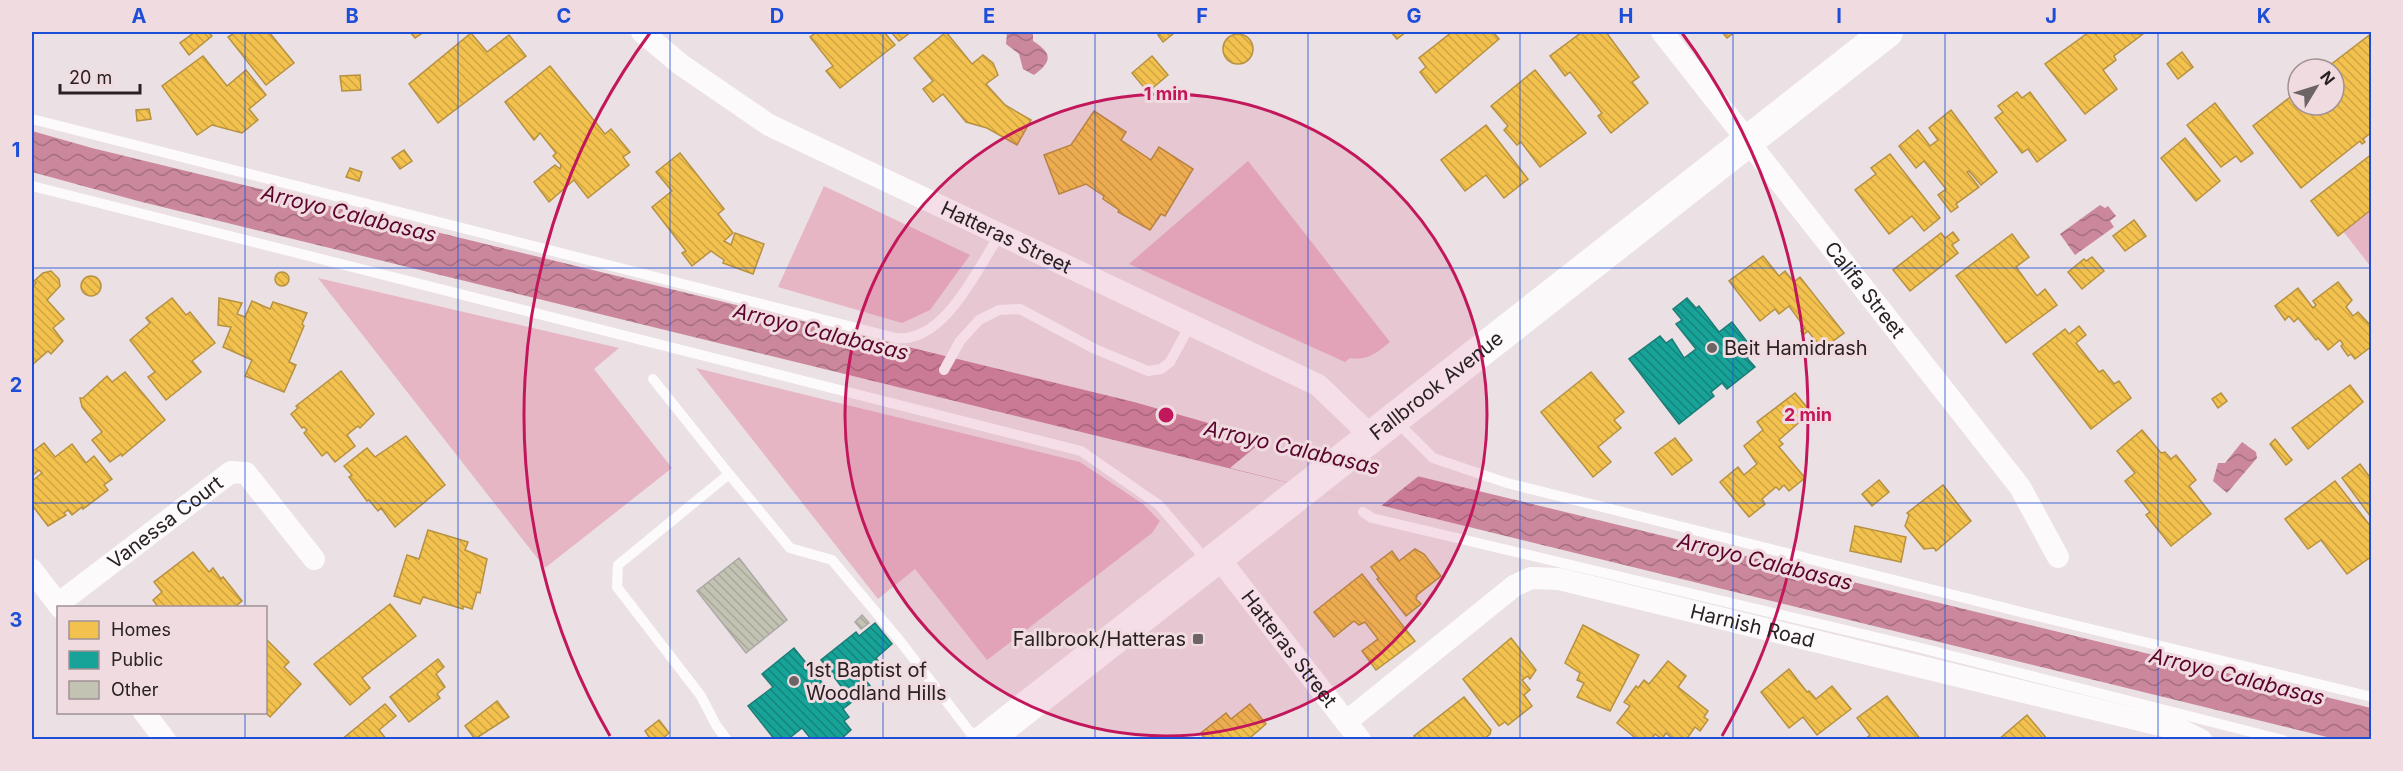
<svg xmlns="http://www.w3.org/2000/svg" width="2403" height="771" viewBox="0 0 2403 771" font-family="Inter,sans-serif">
<defs>
<pattern id="water-waves" width="16" height="10" patternUnits="userSpaceOnUse" patternTransform="scale(1.5)"><rect width="16" height="10" fill="#cb889c"/><path d="M0 5q4-4 8 0t8 0" fill="none" stroke="#a56f7f"/></pattern>
<pattern id="homes-back-hatch" width="6" height="6" patternUnits="userSpaceOnUse" patternTransform="scale(1.5)"><rect width="6" height="6" fill="#f2c14e"/><path d="M-1 5l2 2M0 0l6 6M5-1l2 2" fill="none" stroke="#d0a644"/></pattern>
<pattern id="public-back-hatch" width="6" height="6" patternUnits="userSpaceOnUse" patternTransform="scale(1.5)"><rect width="6" height="6" fill="#17a398"/><path d="M-1 5l2 2M0 0l6 6M5-1l2 2" fill="none" stroke="#15847c"/></pattern>
<pattern id="building-back-hatch" width="6" height="6" patternUnits="userSpaceOnUse" patternTransform="scale(1.5)"><rect width="6" height="6" fill="#c3c3b4"/><path d="M-1 5l2 2M0 0l6 6M5-1l2 2" fill="none" stroke="#a8a79a"/></pattern>
</defs>
<rect width="100%" height="100%" fill="#ebe0e3"/>
<g fill="#e6b6c4">
<path d="M 1248,161 L 1390,342 C 1376,353 1368,361 1350,358 L 1345,362 L 1129,264 Z"/>
<polygon points="824,186 970,255 930,310 902,323 778,287"/>
<polygon points="2371,209 2371,267 2343,231"/>
<polygon points="318,278 619,348 594,369 672,468 545,568"/>
<polygon points="696,368 1080,462 1143,504 1160,521 1152,533 987,660 915,569 878,599"/>
</g>
<g fill="url(#water-waves)">
<path d="M 1007,32 L 1033,33 L 1033,41 C 1053,54 1052,61 1034,75 L 1023,69 L 1019,54 L 1006,44 Z"/>
<polygon points="32,131 92,148 1134,402 1265,439 2371,708 2371,739 2335,739 138,201 32,172"/>
<polygon points="2100,205 2105,208 2108,206 2116,216 2110,221 2114,227 2075,255 2060,234"/>
<polygon points="2242,442 2256,452 2257,458 2227,493 2213,481 2218,463 2225,463"/>
</g>
<polygon fill="#ebe0e3" points="1265,439 1412,474 1420,475 1381,506 1230,468"/>
<g fill="url(#homes-back-hatch)" stroke="#b69141" stroke-width="1.5">
<polygon points="195,32 208,32 212,36 189,55 180,43"/>
<polygon points="236,32 269,32 294,63 266,85 228,37"/>
<polygon points="410,32 424,32 415,38"/>
<polygon points="817,32 884,32 895,45 840,88 826,71 833,66 810,37"/>
<polygon points="891,32 911,32 899,41"/>
<polygon points="946,32 972,64 983,55 993,63 998,75 986,84 1005,105 1031,120 1017,145 987,128 966,122 943,94 933,102 923,89 933,81 914,58"/>
<polygon points="1163,32 1173,34 1163,42 1158,35"/>
<polygon points="1391,32 1406,32 1397,39"/>
<polygon points="1452,32 1493,32 1499,39 1436,93 1420,72 1426,67 1419,58"/>
<polygon points="1582,32 1606,32 1639,77 1632,82 1648,103 1611,133 1598,116 1602,113 1570,72 1565,76 1550,56"/>
<polygon points="1722,32 1735,32 1727,38"/>
<polygon points="2089,32 2096,34 2100,32 2143,34 2114,56 2116,60 2103,70 2117,89 2085,114 2045,64"/>
<polygon points="471,33 487,52 509,35 526,56 438,123 409,84"/>
<polygon points="2372,33 2372,132 2363,139 2365,142 2362,144 2360,141 2301,188 2253,126 2298,91 2298,105 2334,105 2334,69 2325,69"/>
<circle cx="1238" cy="49" r="15"/>
<polygon points="2182,52 2193,67 2178,79 2167,64"/>
<polygon points="203,56 227,86 246,70 266,95 249,109 258,120 242,133 212,125 197,135 162,86"/>
<polygon points="1152,56 1168,75 1148,92 1132,73"/>
<polygon points="550,66 605,134 611,129 630,152 623,157 629,165 588,198 574,180 549,202 534,182 555,165 560,169 561,165 553,156 556,153 540,133 534,140 505,102"/>
<polygon points="1535,70 1586,133 1540,167 1521,142 1517,145 1504,130 1508,126 1491,106"/>
<polygon points="360,75 361,90 342,91 340,76"/>
<polygon points="2017,92 2022,98 2030,92 2066,140 2037,162 2028,149 2022,153 1995,118 2003,112 1998,106"/>
<polygon points="2215,103 2253,153 2241,162 2236,156 2221,167 2187,125"/>
<polygon points="149,109 151,119 137,121 136,110"/>
<polygon points="1951,110 1997,172 1981,185 1969,171 1967,172 1979,187 1956,204 1958,207 1951,212 1938,195 1946,189 1924,161 1916,168 1899,146 1918,130 1930,146 1938,140 1929,128"/>
<polygon points="1094,111 1126,132 1121,140 1151,160 1159,147 1193,169 1165,216 1161,214 1150,230 1118,212 1119,210 1103,199 1104,196 1086,184 1059,194 1044,155 1071,145"/>
<polygon points="1486,125 1528,179 1504,198 1486,175 1465,191 1441,160"/>
<polygon points="2185,138 2220,181 2196,201 2161,158"/>
<polygon points="404,150 412,161 400,169 392,158"/>
<polygon points="680,153 724,209 718,214 733,233 724,241 731,245 735,233 764,244 753,274 723,263 724,260 711,251 692,266 682,253 686,251 652,207 672,191 656,172"/>
<polygon points="1890,154 1940,218 1924,231 1912,216 1889,234 1855,190 1876,174 1871,168"/>
<polygon points="2372,154 2372,209 2338,236 2311,201"/>
<polygon points="350,168 362,172 359,181 346,177"/>
<polygon points="2134,220 2146,236 2125,251 2113,236"/>
<polygon points="1953,232 1959,240 1952,245 1958,253 1910,291 1893,270 1941,233 1945,238"/>
<polygon points="2012,234 2029,257 2016,267 2037,296 2045,289 2057,305 2006,343 1956,276"/>
<polygon points="1763,256 1779,276 1785,271 1794,282 1800,277 1844,333 1822,349 1808,331 1803,335 1801,331 1805,328 1789,306 1779,314 1775,309 1760,321 1729,281"/>
<polygon points="2092,257 2104,271 2082,289 2068,272 2084,259 2086,261"/>
<polygon points="51,271 59,279 60,286 47,300 64,319 53,328 63,341 51,354 48,351 32,365 32,287 36,283 34,281 43,273"/>
<circle cx="282" cy="279" r="7"/>
<circle cx="91" cy="286" r="10"/>
<polygon points="2338,282 2352,300 2346,307 2353,316 2358,312 2372,327 2372,346 2355,359 2351,354 2348,356 2341,346 2343,344 2340,340 2328,350 2318,338 2316,340 2298,318 2294,322 2289,316 2285,320 2275,306 2298,288 2313,308 2316,305 2313,301"/>
<polygon points="172,298 186,315 190,312 215,343 192,361 201,372 166,400 148,377 155,372 130,340 150,323 146,318"/>
<polygon points="219,298 242,303 237,314 245,317 252,301 270,309 273,302 307,313 302,324 304,326 289,362 296,365 284,392 245,376 252,360 223,347 231,327 218,325"/>
<polygon points="2079,326 2086,335 2076,343 2099,372 2103,370 2114,384 2119,381 2131,398 2091,429 2033,354 2065,329 2069,334"/>
<polygon points="341,371 374,414 360,428 358,426 347,435 355,446 335,462 327,452 322,456 304,433 307,430 304,427 302,428 291,414 298,408 296,406"/>
<polygon points="125,372 165,420 122,456 121,454 110,462 92,440 102,432 82,407 80,398 83,398 107,376 112,382"/>
<polygon points="1591,372 1624,412 1614,420 1621,428 1598,447 1611,462 1593,477 1541,412"/>
<polygon points="2350,385 2363,402 2308,449 2292,428"/>
<polygon points="1795,393 1811,412 1779,440 1783,444 1779,447 1805,478 1789,491 1784,485 1779,490 1776,487 1762,499 1765,504 1749,517 1720,482 1738,467 1744,475 1757,464 1744,446 1763,430 1757,422"/>
<polygon points="2221,393 2227,401 2218,408 2212,399"/>
<polygon points="2142,430 2161,453 2165,452 2171,459 2176,455 2196,480 2189,486 2211,514 2171,546 2146,515 2150,512 2125,481 2135,473 2117,451"/>
<polygon points="406,436 445,485 395,527 381,508 378,511 369,500 367,501 349,477 352,475 344,466 367,448 375,457"/>
<polygon points="1675,438 1692,460 1672,475 1655,453"/>
<polygon points="2275,439 2292,460 2286,465 2270,444"/>
<polygon points="44,443 55,457 72,444 86,463 94,456 112,479 104,485 108,490 83,509 82,507 72,515 68,510 64,513 66,515 48,526 32,505 32,481 42,473 39,470 32,476 32,452"/>
<polygon points="2360,464 2372,480 2371,517 2342,478"/>
<polygon points="1879,480 1889,492 1872,506 1862,494"/>
<polygon points="2335,481 2372,528 2372,556 2347,574 2321,540 2308,549 2285,519"/>
<polygon points="1943,485 1971,521 1936,551 1934,548 1924,549 1905,526 1909,515 1907,513"/>
<polygon points="1855,526 1906,537 1901,562 1850,551"/>
<polygon points="428,530 468,542 465,550 487,559 480,593 477,592 472,609 463,606 463,609 423,597 420,604 394,596 407,555 419,559"/>
<polygon points="1415,549 1424,554 1441,576 1417,595 1416,599 1421,604 1406,616 1377,579 1379,578 1371,567 1392,551 1399,561"/>
<polygon points="193,552 209,572 213,568 221,579 223,577 242,601 237,605 238,608 159,608 153,600 162,592 154,582"/>
<polygon points="1362,574 1415,641 1376,670 1362,651 1378,639 1365,622 1359,625 1354,621 1334,637 1314,612"/>
<polygon points="390,604 416,636 362,678 370,688 350,705 314,664"/>
<polygon points="1583,625 1639,655 1610,711 1577,697 1584,683 1577,680 1580,673 1565,663"/>
<polygon points="1511,638 1536,670 1530,679 1528,676 1522,680 1530,690 1524,695 1532,706 1508,725 1505,722 1499,726 1463,679"/>
<polygon points="266,639 289,662 284,667 301,684 270,717 265,712"/>
<polygon points="438,659 444,667 436,674 445,687 437,694 440,698 409,722 390,697"/>
<polygon points="1668,661 1686,676 1678,687 1708,711 1704,717 1708,720 1700,731 1695,727 1686,740 1674,740 1666,733 1662,739 1655,734 1651,740 1638,740 1617,723 1630,706 1624,702 1636,686 1638,688 1644,680 1649,684"/>
<polygon points="1789,669 1807,692 1809,691 1816,699 1832,686 1851,709 1817,735 1803,717 1789,728 1761,692"/>
<polygon points="1887,696 1921,740 1864,740 1870,735 1857,718"/>
<polygon points="1464,697 1491,730 1490,734 1483,740 1417,740 1414,736"/>
<polygon points="497,701 509,717 475,739 465,726"/>
<polygon points="385,704 396,716 379,730 387,740 341,740"/>
<polygon points="1250,704 1266,724 1251,737 1253,740 1205,740 1201,733 1226,713 1231,719"/>
<polygon points="2027,715 2048,740 1998,740"/>
<polygon points="659,720 669,733 661,740 651,740 645,731"/>
</g>
<g fill="url(#public-back-hatch)" stroke="#1c7c75" stroke-width="1.5">
<polygon points="1687,298 1696,308 1699,306 1719,332 1732,322 1755,352 1747,358 1755,367 1727,389 1722,383 1711,392 1714,396 1679,424 1629,359 1660,336 1666,343 1672,339 1684,358 1696,349 1676,324 1682,320 1673,309"/>
<polygon points="875,623 892,644 876,658 879,662 862,675 871,687 843,709 849,717 844,721 851,730 840,740 812,740 802,728 787,740 775,740 748,706 773,687 762,674 794,648 838,702 847,694 821,660 856,632 859,636"/>
</g>
<g fill="url(#building-back-hatch)" stroke="#aca8a6" stroke-width="1.5">
<polygon points="739,558 787,620 746,653 697,591"/>
<polygon points="862,615 869,623 861,629 855,622"/>
</g>
<g fill="none" stroke-linecap="round" stroke-linejoin="round">
<g stroke="#fcfafb" stroke-width="10">
<path d="M 32,119 L 896,338 C 944,343 976,271 999,236"/>
<polyline points="32,186 1081,451 1159,505 1207,561"/>
<polyline points="944,370 960,341 979,320 999,310 1020,309 1095,349 1148,371 1161,369 1170,362 1190,325"/>
<polyline points="653,379 729,474"/>
<polyline points="1395,420 1433,458 1507,483 2041,617 2372,697"/>
<polyline points="1363,512 1372,518 1913,646 2283,740"/>
<polyline points="727,740 716,725 701,696 617,587 618,565 729,474 790,548 832,560 900,641 976,740"/>
</g>
<g stroke="#fcfafb" stroke-width="22">
<path id="s1" d="M 642,32 L 680,64 L 769,125 L 1318,385 L 1371,436"/>
<path id="s2" d="M 1662,32 L 2020,487 L 2058,557"/>
<path id="s3" d="M 1218,557 L 1360,740"/>
<polyline points="32,570 61,608"/>
<path id="s4" d="M 58,604 L 231,472 L 246,473 L 314,559"/>
<polyline points="144,712 165,740"/>
<path id="s5" d="M 1346,722 L 1514,586 L 1531,578 L 1559,579 L 2181,730 L 2201,740"/>
</g>
<path stroke="#fcfafb" stroke-width="32" id="s6" d="M 985,740 L 1887,32"/>
</g>
<path fill="none" stroke="#1d4ed8" stroke-width="1.5" stroke-opacity="0.55" d="M 245,32 L 245,608M 458,32 L 458,740M 670,32 L 670,740M 883,32 L 883,740M 1095,32 L 1095,740M 1308,32 L 1308,740M 1520,32 L 1520,740M 1733,32 L 1733,740M 1945,32 L 1945,740M 2158,32 L 2158,740M 32,268 L 2372,268M 32,503 L 2372,503M 245,712 L 245,740"/>
<circle cx="1166" cy="415" r="321" fill="#c2185b" fill-opacity=".12"/>
<g fill="none" stroke="#c2185b" stroke-width="3">
<circle cx="1166" cy="415" r="321"/>
<path d="M610 736A642 642 0 0 1 650 33M1682 33A642 642 0 0 1 1722 736"/>
</g>
<g fill="#6d6466" stroke="#f0dbe0" stroke-width="2">
<circle cx="1712" cy="348" r="6"/>
<rect x="1192" y="633" width="12" height="12" rx="3"/>
<circle cx="794" cy="681" r="6"/>
</g>
<g text-anchor="middle" stroke-width="6" stroke-linejoin="round" paint-order="stroke">
<g font-size="20" fill="#292123" stroke="#f0dbe0">
<text dy="7" stroke="none"><textPath href="#s1" startOffset="420">Hatteras Street</textPath></text>
<text dy="7" stroke="none"><textPath href="#s2" startOffset="328">Califa Street</textPath></text>
<text dy="7" stroke="none"><textPath href="#s6" startOffset="574">Fallbrook Avenue</textPath></text>
<text dy="7" stroke="none"><textPath href="#s4" startOffset="135">Vanessa Court</textPath></text>
<text dy="7" stroke="none"><textPath href="#s5" startOffset="462">Harnish Road</textPath></text>
<text dy="7" stroke="none"><textPath href="#s3" startOffset="116">Hatteras Street</textPath></text>
</g>
<g font-size="20" fill="#292123" stroke="#f0dbe0" text-anchor="start">
<text x="1724" y="355">Beit Hamidrash</text>
<text x="1186" y="646" text-anchor="end">Fallbrook/Hatteras</text>
<text x="806" y="677">1st Baptist of<tspan x="806" dy="23">Woodland Hills</tspan></text>
</g>
<g font-size="21" font-style="italic" fill="#5b042b" stroke="#f0dbe0">
<text transform="translate(349 214) rotate(14)" y="7">Arroyo Calabasas</text>
<text transform="translate(821 332) rotate(14)" y="7">Arroyo Calabasas</text>
<text transform="translate(1292 448) rotate(13)" y="7">Arroyo Calabasas</text>
<text transform="translate(1765 562) rotate(14)" y="7">Arroyo Calabasas</text>
<text transform="translate(2237 677) rotate(14)" y="7">Arroyo Calabasas</text>
</g>
</g>
<circle cx="1166" cy="415" r="9" fill="#c2185b" stroke="#f0dbe0" stroke-width="3"/>
<g font-size="18" text-anchor="middle" font-weight="bold" fill="#c2185b" stroke="#f0dbe0" stroke-width="6" stroke-linejoin="round" paint-order="stroke">
<text x="1166" y="100">1 min</text>
<text x="1808" y="421">2 min</text>
</g>
<rect width="2403" height="771" fill="none" stroke="#f0dbe0" stroke-width="66"/>
<rect x="57" y="606" width="210" height="108" fill="#f0dbe0" stroke="#a09194" stroke-width="1.5"/>
<rect x="69" y="621" width="30" height="18" fill="#f2c14e" stroke="#a09194" stroke-width="1.5"/>
<text x="111" y="636" font-size="18" fill="#292123">Homes</text>
<rect x="69" y="651" width="30" height="18" fill="#17a398" stroke="#a09194" stroke-width="1.5"/>
<text x="111" y="666" font-size="18" fill="#292123">Public</text>
<rect x="69" y="681" width="30" height="18" fill="#c3c3b4" stroke="#a09194" stroke-width="1.5"/>
<text x="111" y="696" font-size="18" fill="#292123">Other</text>
<g transform="translate(2316 87) rotate(52)"><circle r="28" fill="#f0dbe0" stroke="#a09194" stroke-width="1.5"/>
<path d="M0-4.5L10 22L0 15L-10 22Z" fill="#6d6466"/>
<text y="-9" font-size="16" font-weight="bold" text-anchor="middle" fill="#292123">N</text>
</g>
<path d="M60 84v9h80v-9" fill="none" stroke="#292123" stroke-width="3"/>
<text x="69" y="84" font-size="18" fill="#292123" stroke="#f0dbe0" stroke-width="4.5" paint-order="stroke">20 m</text>
<rect x="33" y="33" width="2337" height="705" fill="none" stroke="#1d4ed8" stroke-width="2"/>
<g font-size="20" text-anchor="middle" font-weight="bold" fill="#1d4ed8">
<text x="139" y="23">A</text>
<text x="352" y="23">B</text>
<text x="564" y="23">C</text>
<text x="777" y="23">D</text>
<text x="989" y="23">E</text>
<text x="1202" y="23">F</text>
<text x="1414" y="23">G</text>
<text x="1626" y="23">H</text>
<text x="1839" y="23">I</text>
<text x="2051" y="23">J</text>
<text x="2264" y="23">K</text>
<text x="16" y="157">1</text>
<text x="16" y="392">2</text>
<text x="16" y="627">3</text>
</g>
</svg>
